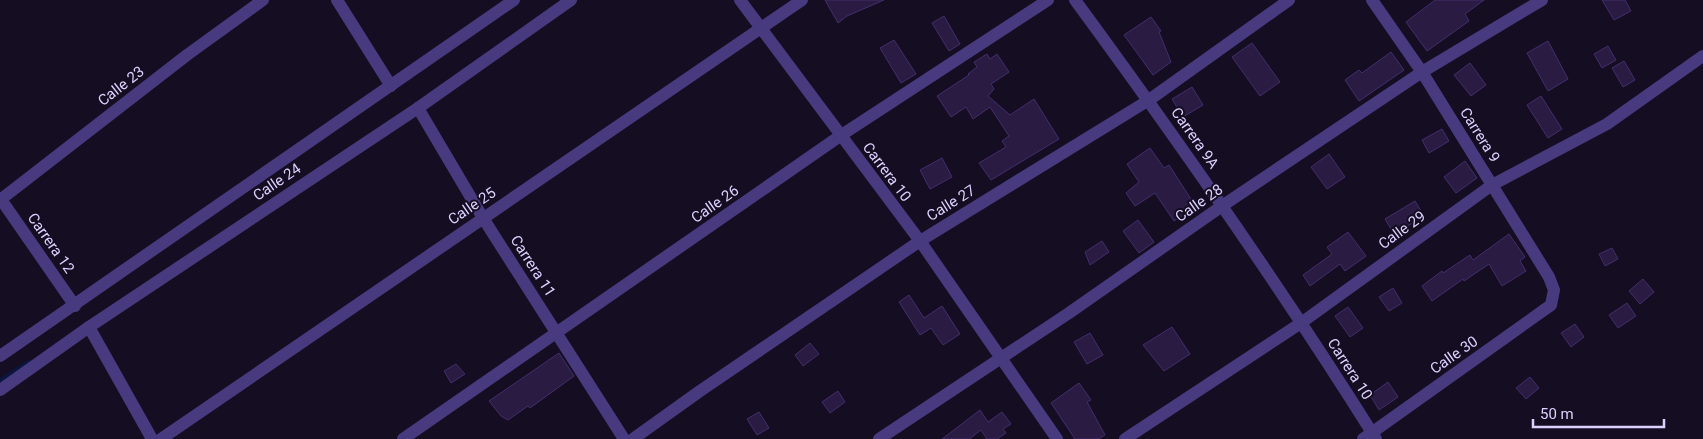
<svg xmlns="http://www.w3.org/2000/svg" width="1703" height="439" viewBox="0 0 1703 439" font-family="Roboto,sans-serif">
<rect width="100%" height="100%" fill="#150e22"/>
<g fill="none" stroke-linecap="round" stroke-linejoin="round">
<polyline stroke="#0b153e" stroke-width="5" points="0,381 29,362"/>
</g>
<g fill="#291b42" stroke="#442d6d">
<polygon points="825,0 884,0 847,16 838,23"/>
<polygon points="1435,0 1484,0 1465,14 1469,21 1427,51 1406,22"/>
<polygon points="1602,0 1625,0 1631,11 1614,20"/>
<polygon points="944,16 960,44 949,51 932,23"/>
<polygon points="1151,17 1161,31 1159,32 1171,62 1153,75 1124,35"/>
<polygon points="894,40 916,74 901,83 880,48"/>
<polygon points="1548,41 1568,79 1548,91 1527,53"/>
<polygon points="1252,43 1280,82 1260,96 1232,57"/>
<polygon points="1608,46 1616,60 1602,68 1594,54"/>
<polygon points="1391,52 1404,70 1359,101 1345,80 1359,70 1362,73"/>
<polygon points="987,54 990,59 997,54 1009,72 991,84 994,89 988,96 1010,115 1034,99 1059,139 991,180 979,163 1006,147 1002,141 1009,136 990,107 973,119 966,107 951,117 937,96 969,75 968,74 977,67 974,62"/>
<polygon points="1624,61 1635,80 1623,87 1612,68"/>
<polygon points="1470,63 1486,85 1471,96 1454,75"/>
<polygon points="1192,87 1203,105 1183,117 1172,99"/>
<polygon points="1541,96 1562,129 1548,138 1527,105"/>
<polygon points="1442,129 1449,141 1429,153 1422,140"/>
<polygon points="1150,148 1164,168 1169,165 1196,207 1174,221 1155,193 1135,206 1126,193 1139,182 1127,164"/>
<polygon points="1329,154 1345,177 1327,189 1311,167"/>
<polygon points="942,158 952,177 930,189 920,170"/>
<polygon points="1465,161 1477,178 1456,193 1444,177"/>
<polygon points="1415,201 1424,216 1394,234 1385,219"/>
<polygon points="1138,220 1154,242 1139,253 1123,231"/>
<polygon points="1348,232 1366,256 1345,271 1340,264 1310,286 1303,275 1332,254 1327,247"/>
<polygon points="1509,234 1525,257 1520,261 1526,271 1502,286 1489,264 1464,281 1463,279 1432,301 1422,286 1442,271 1443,273 1470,255 1473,260"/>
<polygon points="1102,241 1109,252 1090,265 1085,252"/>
<polygon points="1612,248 1618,259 1605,266 1599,254"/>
<polygon points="1643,279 1654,292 1640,304 1629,291"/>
<polygon points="1393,288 1402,303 1389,311 1379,297"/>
<polygon points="909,295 924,318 942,306 960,334 943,345 931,328 920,335 899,302"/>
<polygon points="1627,303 1636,316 1618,328 1609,315"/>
<polygon points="1348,307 1363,328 1350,337 1335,316"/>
<polygon points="1575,324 1584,337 1571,347 1561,333"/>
<polygon points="1172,327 1190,354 1164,371 1143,345"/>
<polygon points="1090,333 1103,355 1087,364 1074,342"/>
<polygon points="810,343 819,354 803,366 795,355"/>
<polygon points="559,353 574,376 530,408 528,406 508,420 501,416 489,401"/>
<polygon points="456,364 465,374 451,383 444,371"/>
<polygon points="1530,377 1539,388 1526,399 1516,388"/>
<polygon points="1388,382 1398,397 1379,410 1370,395"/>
<polygon points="1079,383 1091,400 1087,402 1105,435 1098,439 1075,439 1051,403"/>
<polygon points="838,391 845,402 830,413 822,402"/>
<polygon points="980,410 988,422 1002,412 1011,424 1003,429 1006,433 997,439 987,439 981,430 969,439 942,439"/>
<polygon points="759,412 769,428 757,435 747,419"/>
</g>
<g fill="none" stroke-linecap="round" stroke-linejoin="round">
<g stroke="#483a7f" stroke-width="12">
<polyline points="337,0 391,86"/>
<polyline points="740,0 920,241 1057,439"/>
<path d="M 1075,0 C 1180,143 1282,289 1376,439"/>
<polyline points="418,108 483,218 624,439"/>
<polyline points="0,198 75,306"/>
<polyline points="0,200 187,55 263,0"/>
<polyline points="89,327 152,439"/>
<polyline points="0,356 514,0"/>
<polyline points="0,390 89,327 418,108 571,0"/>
<polyline points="161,439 802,0"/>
<polyline points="403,439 840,136 1048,0"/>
<polyline points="633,439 700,391 920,241 1149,100 1289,0"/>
<polyline points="879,439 1069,313 1222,206 1422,72 1542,0"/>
<polyline points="1125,439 1301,323 1492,185 1607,124 1703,56"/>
<polyline points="1363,439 1551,305 1554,290 1549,277 1422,72 1372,0"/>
</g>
</g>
<g text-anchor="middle" stroke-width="4" stroke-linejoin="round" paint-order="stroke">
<g font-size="15" fill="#ddd0fe" stroke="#150e22">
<text transform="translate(121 86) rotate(-38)" y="5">Calle 23</text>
<text transform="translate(1480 135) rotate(58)" y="5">Carrera 9</text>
<text transform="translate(1195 138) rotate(55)" y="5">Carrera 9A</text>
<text transform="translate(887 172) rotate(53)" y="5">Carrera 10</text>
<text transform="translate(277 182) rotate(-34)" y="5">Calle 24</text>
<text transform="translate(951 203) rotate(-32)" y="5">Calle 27</text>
<text transform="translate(1199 203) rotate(-35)" y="5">Calle 28</text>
<text transform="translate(715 204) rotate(-35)" y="5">Calle 26</text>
<text transform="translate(472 206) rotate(-34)" y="5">Calle 25</text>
<text transform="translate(1402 230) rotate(-36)" y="5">Calle 29</text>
<text transform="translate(51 243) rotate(55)" y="5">Carrera 12</text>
<text transform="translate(533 266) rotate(57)" y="5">Carrera 11</text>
<text transform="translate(1454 355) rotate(-35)" y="5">Calle 30</text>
<text transform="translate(1350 369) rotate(57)" y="5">Carrera 10</text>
</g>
</g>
<path d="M1533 419v8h131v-8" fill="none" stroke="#ddd0fe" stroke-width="2.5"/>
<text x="1540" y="419" font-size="15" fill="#ddd0fe" stroke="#150e22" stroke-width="4" paint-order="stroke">50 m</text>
</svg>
